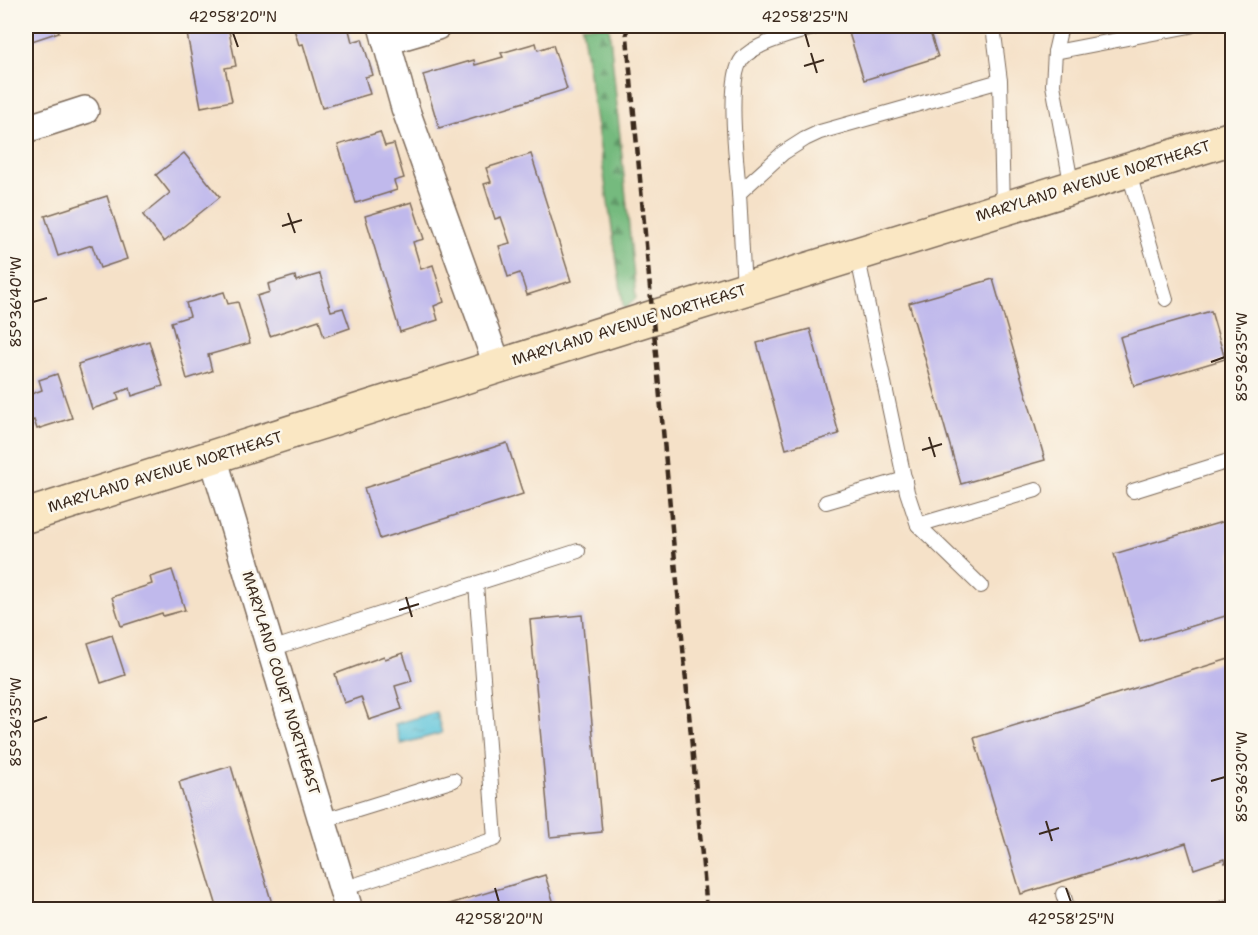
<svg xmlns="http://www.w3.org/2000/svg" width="1258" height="935" viewBox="0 0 1258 935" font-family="'Shantell Sans',sans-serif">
<defs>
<pattern id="forest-firs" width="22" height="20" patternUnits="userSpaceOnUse" patternTransform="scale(1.5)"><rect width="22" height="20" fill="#74ba7e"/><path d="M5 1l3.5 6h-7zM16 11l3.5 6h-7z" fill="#609767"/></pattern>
<pattern id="water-ripples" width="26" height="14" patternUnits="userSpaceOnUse" patternTransform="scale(1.5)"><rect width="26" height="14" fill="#5ec5db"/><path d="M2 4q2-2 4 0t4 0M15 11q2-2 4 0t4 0" fill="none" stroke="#4fa0b1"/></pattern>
</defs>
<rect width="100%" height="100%" fill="#fbf7ec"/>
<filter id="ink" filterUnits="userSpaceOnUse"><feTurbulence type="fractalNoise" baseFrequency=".0167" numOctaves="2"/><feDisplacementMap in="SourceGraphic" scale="12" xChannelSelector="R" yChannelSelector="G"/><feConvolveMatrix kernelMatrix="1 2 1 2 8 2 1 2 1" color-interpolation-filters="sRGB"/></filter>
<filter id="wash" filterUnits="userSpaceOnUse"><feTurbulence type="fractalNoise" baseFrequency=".008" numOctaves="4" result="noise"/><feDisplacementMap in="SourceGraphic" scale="24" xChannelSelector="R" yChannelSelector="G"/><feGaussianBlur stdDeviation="1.35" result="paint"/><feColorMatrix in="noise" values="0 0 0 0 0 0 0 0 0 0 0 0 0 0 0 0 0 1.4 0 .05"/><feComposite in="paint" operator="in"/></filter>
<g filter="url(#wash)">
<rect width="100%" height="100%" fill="#f5e1c8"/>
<polygon fill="url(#forest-firs)" stroke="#58724e" stroke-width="1.5" points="582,26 609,26 636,298 624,310"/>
<polygon fill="url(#water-ripples)" stroke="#4c787c" stroke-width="1.5" points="436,712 442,733 401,744 395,724"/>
<g id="blocks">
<g fill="#c0b9ec">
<polygon points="26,26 57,26 59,32 26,43"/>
<polygon points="228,26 236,66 225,68 232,101 201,107 187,34"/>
<polygon points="293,26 348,26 352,42 362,39 373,75 365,77 370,94 322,108 303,44 299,45"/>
<polygon points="863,26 928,26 938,57 864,80 848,30"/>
<polygon points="536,43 538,50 553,45 567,89 439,128 423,75 474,60 475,65 503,57 501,53"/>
<polygon points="380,132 385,146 394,144 404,178 394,181 397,190 356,203 338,145"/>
<polygon points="184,153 220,197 164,242 143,215 170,193 156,175"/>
<polygon points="531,154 571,281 527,295 520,273 508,277 499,246 510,243 501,217 495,219 484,184 491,182 486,168"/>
<polygon points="107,196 127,259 100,268 92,245 58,256 45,216"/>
<polygon points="412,202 424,239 413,242 421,269 433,265 444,302 434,306 438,320 400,332 365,216"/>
<polygon points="320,274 331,311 343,308 350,328 324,337 319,320 270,336 257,296 270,292 268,284 295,276 296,281"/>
<polygon points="993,279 1045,460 961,484 909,303"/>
<polygon points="224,292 228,304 238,302 250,343 208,355 212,371 187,379 171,322 190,316 186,303"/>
<polygon points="1211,311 1225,359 1134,386 1120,337"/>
<polygon points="810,329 839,434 786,449 757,343"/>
<polygon points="149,341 163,386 132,396 130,388 117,393 119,400 92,409 78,364"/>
<polygon points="57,374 72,418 37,429 34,420 26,423 26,396 42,390 39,380"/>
<polygon points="507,443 523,494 380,539 364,488"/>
<polygon points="1232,519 1232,614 1140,642 1114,554"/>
<polygon points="172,570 185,610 163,616 162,613 121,626 112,597 152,584 150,577"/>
<polygon points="582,615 602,832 550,837 530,620"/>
<polygon points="112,635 125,675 101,683 88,643"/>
<polygon points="403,653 412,681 395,686 402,709 369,720 361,697 344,703 335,674 384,656 385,659"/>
<polygon points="1232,658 1232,861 1225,863 1224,859 1194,869 1186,843 1021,894 974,738"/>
<polygon points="231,766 245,814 274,910 218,910 179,782"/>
<polygon points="545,875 556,910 433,910 433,909"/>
</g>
</g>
</g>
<g filter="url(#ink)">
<use href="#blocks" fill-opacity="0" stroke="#7c6a5a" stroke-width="1.5"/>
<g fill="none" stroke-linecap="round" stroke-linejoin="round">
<defs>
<g id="lane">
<polyline points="993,26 1000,81"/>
<polyline points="1061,26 1055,52 1053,85 1072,188"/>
<polyline points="1055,52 1190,26"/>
<polyline points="1128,170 1166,299"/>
<path d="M 739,193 C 737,165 726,79 742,59 C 756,42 798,33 819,26"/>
<polyline points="857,254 907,492 918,525 981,586"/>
<polyline points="744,289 739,193 783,153 805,139 820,132 1000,81 1003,209"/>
<polyline points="1133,491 1232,460"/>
<polyline points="826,502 905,479"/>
<polyline points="918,525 1036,490"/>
<polyline points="271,649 578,551"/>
<polyline points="322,821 454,780"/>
<polyline points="343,889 495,839 476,584"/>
<polyline points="1063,894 1068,910"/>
<polyline points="1217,910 1232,905"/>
</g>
<g id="street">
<polyline points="382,26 405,108 498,367"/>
<polyline points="386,41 437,26"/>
<polyline points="26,129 85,110"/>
<polyline points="213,457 349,910"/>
</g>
<polyline id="secondary" points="26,516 654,317 1232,138"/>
</defs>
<use href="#lane" stroke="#7c6a5a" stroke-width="16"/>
<use href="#street" stroke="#7c6a5a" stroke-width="30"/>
<use href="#secondary" stroke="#7c6a5a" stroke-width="36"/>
<use href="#lane" stroke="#fff" stroke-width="14"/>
<use href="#street" stroke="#fff" stroke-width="27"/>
<use href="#secondary" stroke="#fae7c3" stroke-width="33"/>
<polyline stroke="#3b2a1e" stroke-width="4.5" stroke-dasharray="9 4.5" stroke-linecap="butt" points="626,26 707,910"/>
</g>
</g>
<path fill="none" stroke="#3b2a1e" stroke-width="2" d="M 233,33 L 238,47M 805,33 L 809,47M 811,53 L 817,73M 804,66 L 824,60M 288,213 L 295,233M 282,226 L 302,220M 33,302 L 47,298M 1211,362 L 1225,357M 929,437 L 935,457M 922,450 L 942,444M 406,597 L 412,617M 399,610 L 419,604M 33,722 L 47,717M 1211,781 L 1225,777M 1046,821 L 1052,841M 1039,834 L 1059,828M 495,888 L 499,902M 1066,888 L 1071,902"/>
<g text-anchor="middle" stroke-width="5" stroke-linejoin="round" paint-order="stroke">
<g font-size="15" fill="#3b2a1e" stroke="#fbf7ec">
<text transform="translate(1093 181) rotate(-17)" y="5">MARYLAND AVENUE NORTHEAST</text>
<text transform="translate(629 325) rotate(-17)" y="5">MARYLAND AVENUE NORTHEAST</text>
<text transform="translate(165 472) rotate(-17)" y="5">MARYLAND AVENUE NORTHEAST</text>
<text transform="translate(281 683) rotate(73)" y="5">MARYLAND COURT NORTHEAST</text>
</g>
</g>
<rect width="1258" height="935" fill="none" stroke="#fbf7ec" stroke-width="66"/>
<rect x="33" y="33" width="1192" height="869" fill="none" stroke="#3b2a1e" stroke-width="2"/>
<g font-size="15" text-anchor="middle" fill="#3b2a1e">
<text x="233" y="22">42°58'20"N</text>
<text x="805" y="22">42°58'25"N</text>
<text transform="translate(16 302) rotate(-90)" y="5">85°36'40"W</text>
<text transform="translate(1242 357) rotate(-90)" y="5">85°36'35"W</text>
<text transform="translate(16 722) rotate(-90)" y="5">85°36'35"W</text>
<text transform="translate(1242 777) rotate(-90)" y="5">85°36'30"W</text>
<text x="499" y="924">42°58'20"N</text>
<text x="1071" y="924">42°58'25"N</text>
</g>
</svg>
